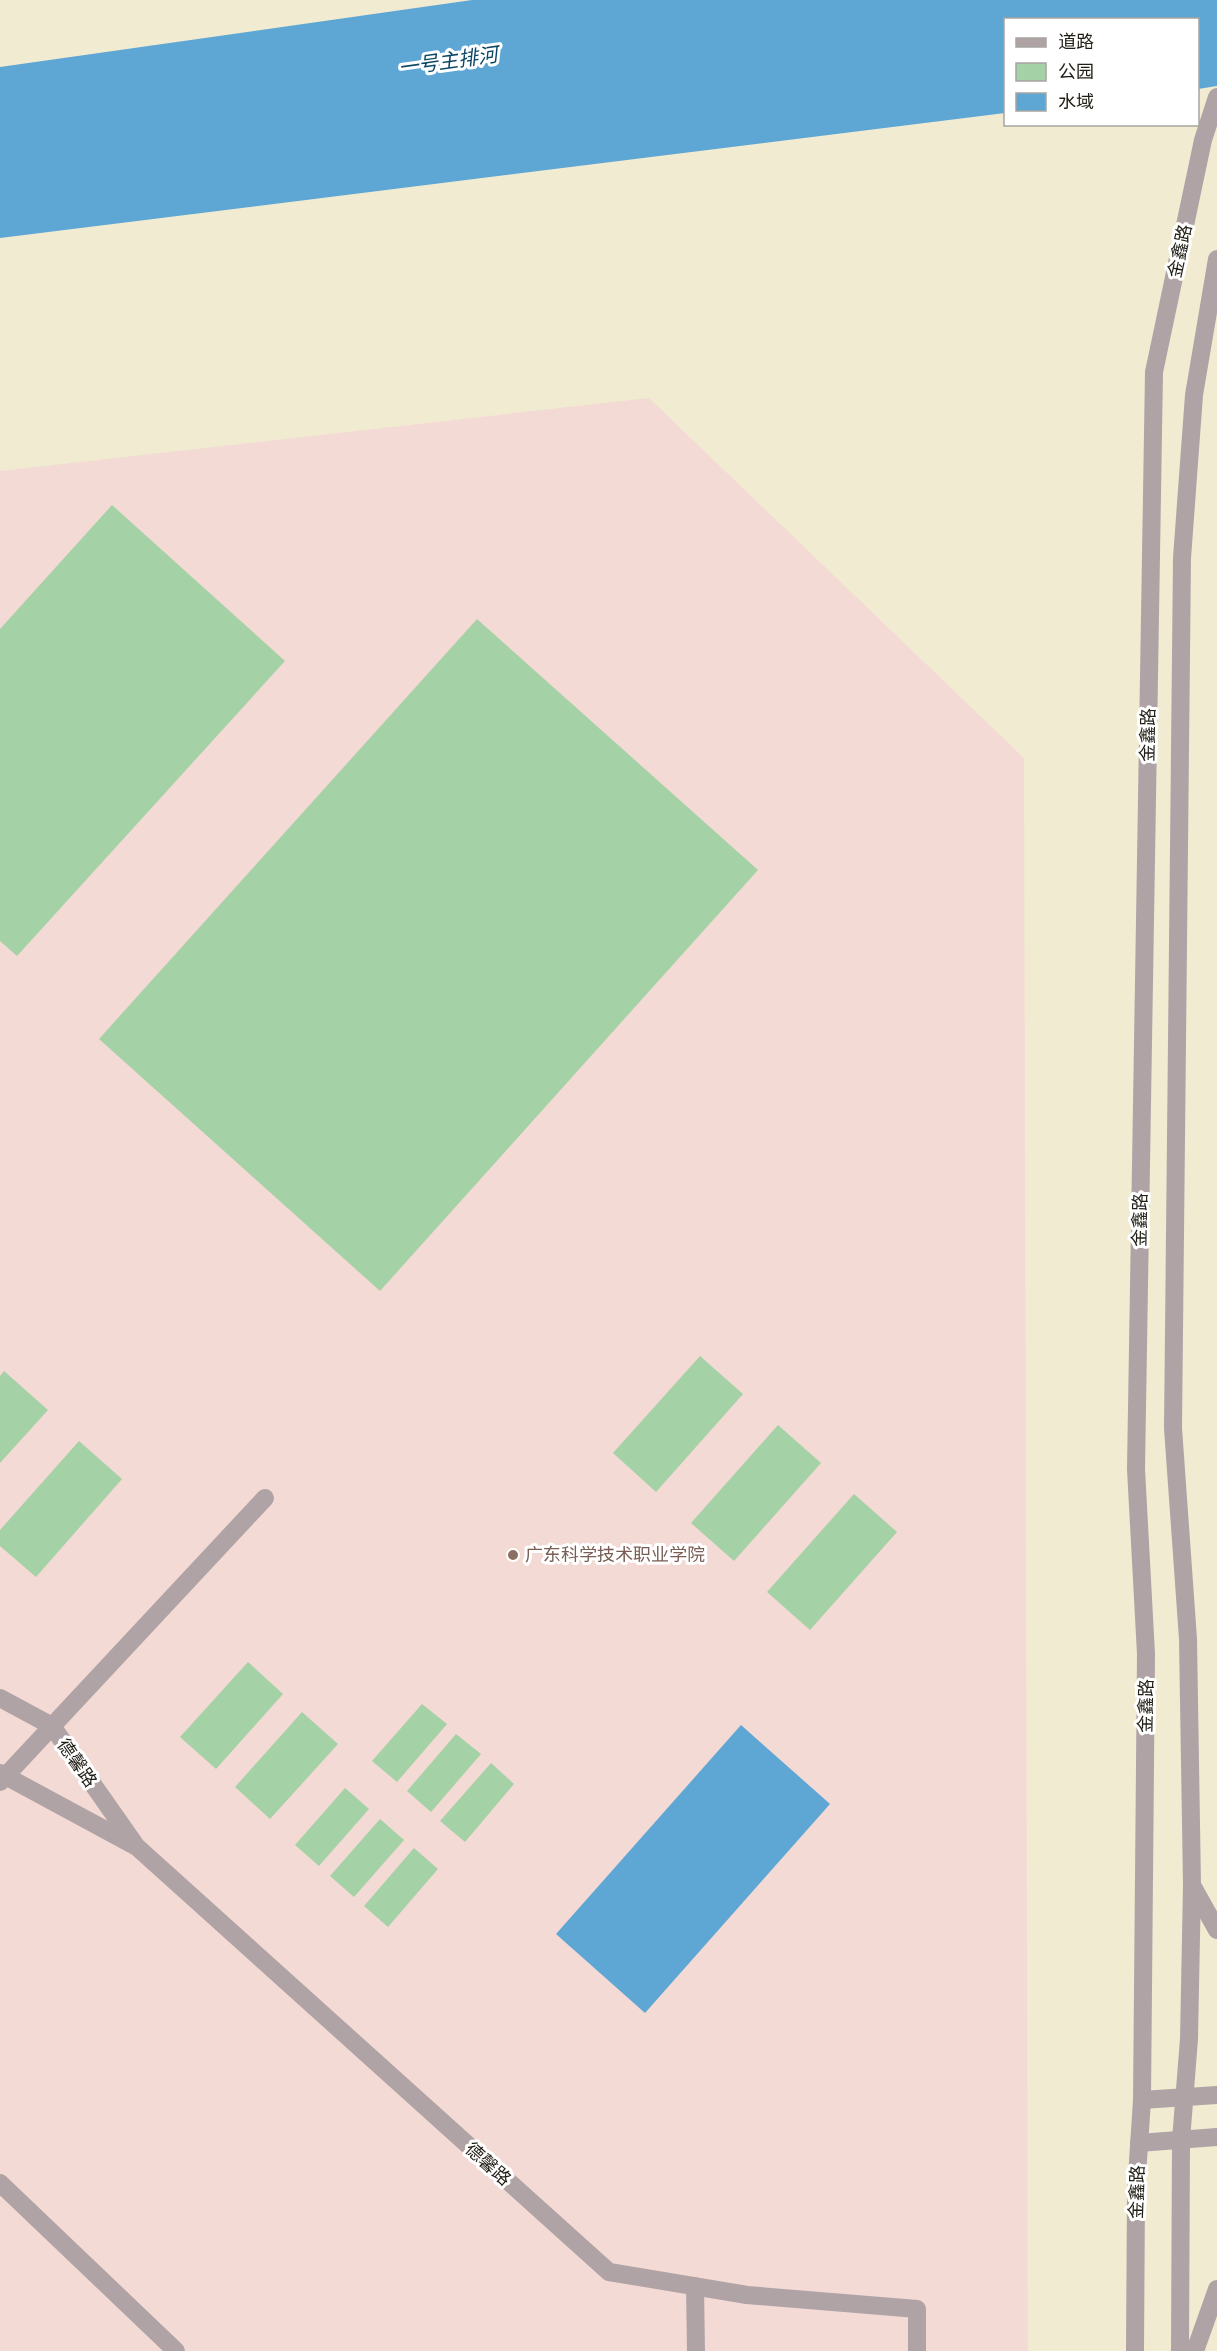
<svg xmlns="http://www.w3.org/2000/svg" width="1217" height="2351" viewBox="0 0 1217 2351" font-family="Barlow,'Noto Sans SC',sans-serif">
<rect width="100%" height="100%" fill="#f1ebd2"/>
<polygon fill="#f4dad4" points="649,398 1024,758 1028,2351 0,2351 0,471"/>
<g fill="#a5d1a6">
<polygon points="112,505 285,661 17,956 0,941 0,629"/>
<polygon points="477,619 758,870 380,1291 99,1039"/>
<polygon points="700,1356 743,1394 656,1492 613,1453"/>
<polygon points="4,1371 48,1410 0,1463 0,1376"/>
<polygon points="778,1425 821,1463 734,1561 691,1523"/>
<polygon points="79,1441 122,1479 36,1577 0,1546 0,1530"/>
<polygon points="854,1494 897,1532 810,1630 767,1592"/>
<polygon points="248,1662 283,1694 216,1769 180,1737"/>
<polygon points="422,1704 447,1724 397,1782 372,1761"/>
<polygon points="302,1712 338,1744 270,1819 235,1787"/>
<polygon points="456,1734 481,1754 431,1812 407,1791"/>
<polygon points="491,1763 514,1784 465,1842 440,1821"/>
<polygon points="345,1788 369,1809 319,1866 295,1845"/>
<polygon points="380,1819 404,1840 354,1897 330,1876"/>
<polygon points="414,1848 438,1869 388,1927 364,1906"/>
</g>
<g fill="#5ea6d4">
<polygon points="472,0 1217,0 1217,86 1198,89 1198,20 1006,20 1005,113 0,238 0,67"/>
<polygon points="741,1725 830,1804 645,2013 556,1934"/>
</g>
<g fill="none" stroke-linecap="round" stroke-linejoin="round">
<g stroke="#b0a3a6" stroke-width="18">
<polyline points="0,1698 52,1726 134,1843"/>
<polyline points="0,1773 137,1847 609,2272 747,2295 917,2309 917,2351"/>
<polyline points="0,1782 265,1498"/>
<polyline points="1193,1887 1217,1930"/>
<polyline points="1142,2100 1217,2095"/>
<polyline points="1139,2143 1217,2137"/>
<polyline points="0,2183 176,2351"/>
<polyline points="695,2286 696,2351"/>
<polyline points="1135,2351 1136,2191 1142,2100 1146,1654 1136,1469 1154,372 1203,140 1217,97"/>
<polyline points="1180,2351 1181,2140 1189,2039 1192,1885 1188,1639 1173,1428 1182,558 1194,395 1217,259"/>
<polyline points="1195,2351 1217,2289"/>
</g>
</g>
<circle fill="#8d6e63" stroke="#fff" stroke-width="2" cx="513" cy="1555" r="6"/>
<g text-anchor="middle" stroke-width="6" stroke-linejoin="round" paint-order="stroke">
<g font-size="18" fill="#201e15" stroke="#fff">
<text transform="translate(1180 251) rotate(-78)" y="6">金鑫路</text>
<text transform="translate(1148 735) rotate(-89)" y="6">金鑫路</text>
<text transform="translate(1140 1220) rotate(-89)" y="6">金鑫路</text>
<text transform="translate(1146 1706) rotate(-89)" y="6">金鑫路</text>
<text transform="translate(77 1763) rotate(55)" y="6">德馨路</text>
<text transform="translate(488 2164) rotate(42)" y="6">德馨路</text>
<text transform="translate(1137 2192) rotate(-88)" y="6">金鑫路</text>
</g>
<g font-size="18" fill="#785e54" stroke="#fff" text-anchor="start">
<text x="525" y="1561">广东科学技术职业学院</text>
</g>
<g font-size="20" font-style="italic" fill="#0c4766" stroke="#fff">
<text transform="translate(448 61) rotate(-8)" y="7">一号主排河</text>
</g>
</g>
<rect x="1004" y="18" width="195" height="108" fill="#ffffff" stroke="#a6a5a1" stroke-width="1.5"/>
<rect x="1016" y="38" width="30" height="9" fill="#b0a3a6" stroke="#a6a5a1" stroke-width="1.5"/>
<text x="1058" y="48" font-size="18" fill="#201e15">道路</text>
<rect x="1016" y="63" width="30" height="18" fill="#a5d1a6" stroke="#a6a5a1" stroke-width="1.5"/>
<text x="1058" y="78" font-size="18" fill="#201e15">公园</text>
<rect x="1016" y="93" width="30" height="18" fill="#5ea6d4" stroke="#a6a5a1" stroke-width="1.5"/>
<text x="1058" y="108" font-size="18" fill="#201e15">水域</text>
</svg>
